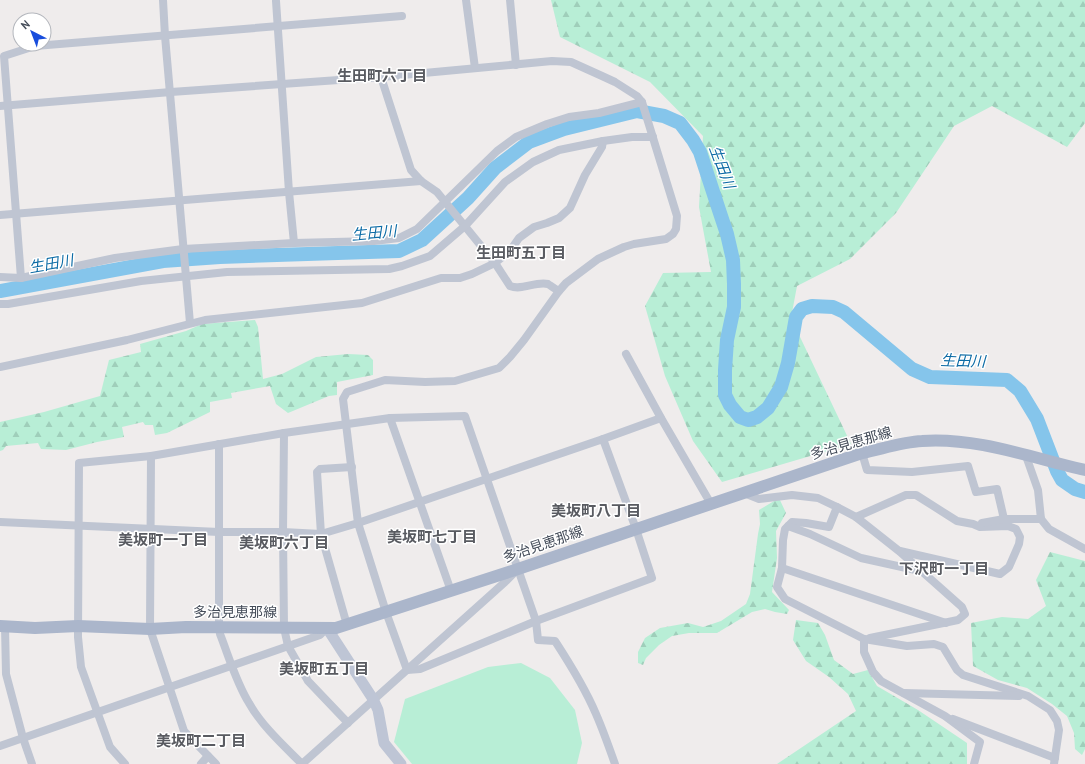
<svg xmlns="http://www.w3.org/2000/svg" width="1085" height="764" viewBox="0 0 1085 764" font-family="'PT Sans','Noto Sans JP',sans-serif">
<defs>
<pattern id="forest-firs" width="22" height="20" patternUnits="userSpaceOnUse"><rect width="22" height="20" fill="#b8eed6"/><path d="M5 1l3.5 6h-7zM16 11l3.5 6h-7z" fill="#9fceba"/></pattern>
</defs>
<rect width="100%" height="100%" fill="#efecec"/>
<g fill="url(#forest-firs)">
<polygon points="551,0 1085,0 1085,123 1067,147 992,106 954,126 896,213 850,259 797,286 791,318 851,444 722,482 693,441 665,376 645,306 663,273 711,272 699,207 703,136 650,82 560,37"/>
<polygon points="255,320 258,327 263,379 282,374 316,357 348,354 368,355 373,360 373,375 337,382 337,395 329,396 288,413 276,404 270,386 231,393 232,398 210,402 210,412 167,433 155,435 153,425 145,425 143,422 122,427 124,437 97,442 66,450 41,449 38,443 6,446 3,450 0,451 0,422 44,412 100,396 109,360 141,352 140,344 186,331 202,324"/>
<polygon points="779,498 786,513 776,531 777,558 772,592 789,610 787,614 775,612 765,609 752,612 717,633 689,633 672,636 659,645 646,658 643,665 638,663 638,652 645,638 660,628 688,623 703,627 721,621 746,604 750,594 758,534 760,524 759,510"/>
<polygon points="1050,552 1085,561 1085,749 1082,755 1075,749 1074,733 1067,716 1052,704 1027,688 998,680 973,666 971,623 1002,617 1028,619 1046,606 1036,580"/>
<polygon points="796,620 818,623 825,635 834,660 853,674 868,670 877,686 918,710 967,743 967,764 777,764 856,711 848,694 829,677 806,661 793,640"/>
</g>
<polygon fill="#b8eed6" points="521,663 550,678 575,710 582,743 577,764 412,764 394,742 405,699 488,667"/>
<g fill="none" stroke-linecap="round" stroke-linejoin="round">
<polyline stroke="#85c5eb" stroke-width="14" points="0,291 163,261 220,257 399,251 422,240 468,198 495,168 529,142 564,129 637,111 664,116 680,123 693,140 700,152 719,210 727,234 733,260 734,284 734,307 727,340 725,370 725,395 730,405 740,417 748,420 757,417 768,408 781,387 788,363 796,317 802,309 812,306 833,307 844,312 912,369 930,377 1007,380 1020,391 1037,419 1057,471 1062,480 1075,489 1085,492"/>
<g stroke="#bfc5d2" stroke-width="8">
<polyline points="163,0 165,36 190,323"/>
<polyline points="466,0 475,68"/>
<polyline points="510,0 516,65"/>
<polyline points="276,1 289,192 294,243"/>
<path d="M 381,77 L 411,170 L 421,181 L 437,192 L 495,263 L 510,286 C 522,291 535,281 548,284 C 551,286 555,289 559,291"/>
<polyline points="0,106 171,92 381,77 552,61 571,62 602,76 615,82 637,96 642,102 677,216 676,229 673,234 666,239 634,244 624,247 598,259 566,283 559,291 524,340 510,357 499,368 455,381 425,382 385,380 347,392 343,399 358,523 386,612 407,670 420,669 536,621 652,578 636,529 603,439 358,523 321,534 283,532 219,532 0,522"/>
<polyline points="0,215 421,181"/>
<polyline points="0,277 21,278 115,258 183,249 294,243 374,241 399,238 417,229 497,151 516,137 547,124 569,117 599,113 642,102"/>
<polyline points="21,278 4,56 35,46 402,16"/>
<polyline points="0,304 8,304 141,281 227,272 389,269 402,266 430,256 465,226 505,182 533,162 559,150 603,141 632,137 653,137"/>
<polyline points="626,354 661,418 711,504"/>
<polyline points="0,367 127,340 205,320 362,303 441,278 460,278 472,274 495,263 510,251 519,238 534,227 547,223 559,218 570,208 585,175 602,147 603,141"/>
<polyline points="390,418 451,591"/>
<polyline points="284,433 283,532 284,628 288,646 308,681 348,723"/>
<polyline points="603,439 661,418"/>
<path d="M 219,444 L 219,627 L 220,634 C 229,657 236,682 249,703 C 262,726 283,745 302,764"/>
<polyline points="862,453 867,470 912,472 968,466 976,492 997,489 1004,519"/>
<polyline points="151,456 150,629 184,731 216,764"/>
<polyline points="1026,456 1038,490 1041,519 1049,529 1085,549"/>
<polyline points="744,493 759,499 792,495 818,498 837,507 856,517 899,551 962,607 965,614 958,620 870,638"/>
<polyline points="837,507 829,527 806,523 792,522 785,529 783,540 782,568 777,587 785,599 864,639 907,646 934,644 943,647 957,670 963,675 1028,696 1050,710 1057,721 1059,730 1054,764"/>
<polyline points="856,517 906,495 916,495 957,521 973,524 980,527 1008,526 1016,529 1020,537 1019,544 1009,567 1000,574 900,551"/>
<polyline points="982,523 1004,519 1041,519"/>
<polyline points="788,526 810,534 861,558 920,571"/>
<polyline points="782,568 946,623"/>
<polyline points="347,625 321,534 317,472 320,469 352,467"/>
<polyline points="5,626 6,674 23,738 32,764"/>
<polyline points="864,639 864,652 873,672 881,681 945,716 980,742 974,764"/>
<polyline points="904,693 1019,696"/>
<polyline points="953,719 1055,758"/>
<polyline points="0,746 320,635 327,628"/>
<path d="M 125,764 L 110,747 L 81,667 L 78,637 L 79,463 L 151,456 L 284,433 L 390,418 L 465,416 L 536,621 L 538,640 L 555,641 C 570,664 585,688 596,714 C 603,730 609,747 615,764"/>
<polyline points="201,764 208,756"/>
<polyline points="302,764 505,582 516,571"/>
</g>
<polyline stroke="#bec5d5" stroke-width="11" points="327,628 373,699 378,710 384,743 401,764"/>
<path stroke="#abb6cb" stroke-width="12" d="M 0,626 L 35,628 L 78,626 L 150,629 L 186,627 L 336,628 L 518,569 L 862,453 C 882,449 902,442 922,441 C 977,437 1032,458 1085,470"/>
</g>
<g text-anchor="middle" stroke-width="3" stroke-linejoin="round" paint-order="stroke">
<g font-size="14" fill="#444c59" stroke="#fff">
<text transform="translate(851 443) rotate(-16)" y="5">多治見恵那線</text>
<text transform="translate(543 544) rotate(-19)" y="5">多治見恵那線</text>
<text x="235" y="617">多治見恵那線</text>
</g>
<g font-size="15" font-weight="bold" fill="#595b61" stroke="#fff">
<text x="382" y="81">生田町六丁目</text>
<text x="521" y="258">生田町五丁目</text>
<text x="596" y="516">美坂町八丁目</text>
<text x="432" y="542">美坂町七丁目</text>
<text x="163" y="545">美坂町一丁目</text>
<text x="284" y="548">美坂町六丁目</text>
<text x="944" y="574">下沢町一丁目</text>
<text x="324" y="674">美坂町五丁目</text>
<text x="201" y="746">美坂町二丁目</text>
</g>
<g font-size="15" font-style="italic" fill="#0c6ba5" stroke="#fff">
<text transform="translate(722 167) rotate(69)" y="5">生田川</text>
<text transform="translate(374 233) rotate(-5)" y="5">生田川</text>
<text transform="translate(51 264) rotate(-10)" y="5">生田川</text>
<text transform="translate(963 361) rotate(2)" y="5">生田川</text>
</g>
</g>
<g transform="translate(32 32) rotate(318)"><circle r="19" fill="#ffffff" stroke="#b4b7bd"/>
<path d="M0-3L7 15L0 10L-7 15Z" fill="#184ddc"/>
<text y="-6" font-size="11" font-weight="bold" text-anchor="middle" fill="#444c59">N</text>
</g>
</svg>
